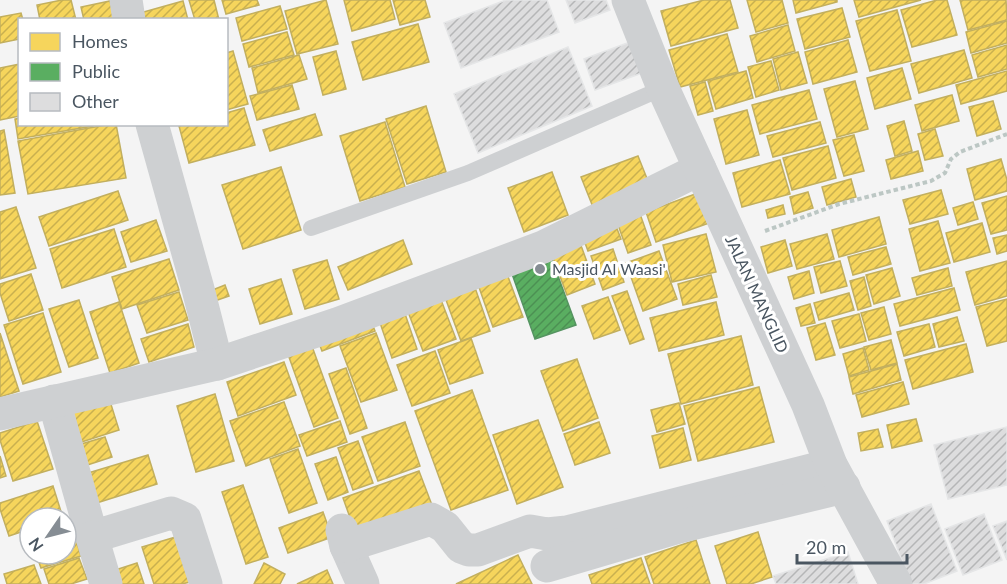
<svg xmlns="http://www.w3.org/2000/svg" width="1007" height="584" viewBox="0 0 1007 584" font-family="Lato,sans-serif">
<defs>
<pattern id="homes-hatch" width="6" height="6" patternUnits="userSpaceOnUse" patternTransform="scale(1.5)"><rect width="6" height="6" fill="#f6d55c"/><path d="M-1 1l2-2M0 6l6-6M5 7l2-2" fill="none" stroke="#c9b04f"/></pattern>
<pattern id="public-hatch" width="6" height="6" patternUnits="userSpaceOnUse" patternTransform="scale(1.5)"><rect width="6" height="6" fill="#5aae61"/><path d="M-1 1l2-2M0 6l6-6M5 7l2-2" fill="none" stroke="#4c9053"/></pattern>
<pattern id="building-hatch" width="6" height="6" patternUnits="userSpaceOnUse" patternTransform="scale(1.5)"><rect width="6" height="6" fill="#ddddde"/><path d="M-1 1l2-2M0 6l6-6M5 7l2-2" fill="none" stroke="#b5b6b7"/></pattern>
</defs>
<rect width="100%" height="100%" fill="#f4f4f4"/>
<g fill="url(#homes-hatch)" stroke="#c2af5e" stroke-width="1.5">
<polygon points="62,0 71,0 76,20 40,20 37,5"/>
<polygon points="189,0 214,0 219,20 195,20"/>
<polygon points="222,0 257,0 259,5 226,14"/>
<polygon points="326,0 338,44 297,54 285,11"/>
<polygon points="344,0 390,0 395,19 352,31"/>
<polygon points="393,0 425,0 430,17 400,25"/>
<polygon points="704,0 730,0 738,28 671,46 661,11"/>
<polygon points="747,0 782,0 788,23 756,32"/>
<polygon points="793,0 837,0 837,2 796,13"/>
<polygon points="854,0 921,0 859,17"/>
<polygon points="937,0 947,0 957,35 912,47 901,10"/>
<polygon points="960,0 1006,0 1007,20 968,30"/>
<polygon points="110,1 115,20 84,20 81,7"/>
<polygon points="183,1 188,20 142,20 140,13"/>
<polygon points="280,6 287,29 242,41 236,18"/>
<polygon points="842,8 850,37 805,49 797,19"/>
<polygon points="897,10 911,61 870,71 856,21"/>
<polygon points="21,13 23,20 20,20 20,39 0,43 0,17"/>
<polygon points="1007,21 1007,43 971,53 966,32"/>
<polygon points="418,24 429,62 363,80 352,42"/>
<polygon points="788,25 795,51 757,62 750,36"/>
<polygon points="287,32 294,55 249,67 243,44"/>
<polygon points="727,34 738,72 680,87 669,50"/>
<polygon points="848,40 857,72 813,84 805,52"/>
<polygon points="1007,45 1007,69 978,77 972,55"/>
<polygon points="964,50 972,78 919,93 911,64"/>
<polygon points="233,51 248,104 226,110 226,53"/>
<polygon points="336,51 346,89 323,95 313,57"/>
<polygon points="798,52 807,83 781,90 773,59"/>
<polygon points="299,55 307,79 258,93 252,68"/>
<polygon points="771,61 779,90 756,97 748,67"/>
<polygon points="20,64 20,116 0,120 0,68"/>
<polygon points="902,68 911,99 875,109 867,78"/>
<polygon points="746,71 753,98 716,109 708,81"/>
<polygon points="1007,71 1007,91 961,104 956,85"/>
<polygon points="855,81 868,129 837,137 824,89"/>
<polygon points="705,82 713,111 698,115 690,86"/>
<polygon points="292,85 299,109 257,120 250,96"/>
<polygon points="809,90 817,119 760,134 752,105"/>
<polygon points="952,95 959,121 922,131 915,105"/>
<polygon points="993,101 1001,129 977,136 969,107"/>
<polygon points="426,106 446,172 407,184 386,119"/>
<polygon points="244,108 255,145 189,163 179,126 186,124 226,124 226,113"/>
<polygon points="747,110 759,155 726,164 714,119"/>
<polygon points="315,114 322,135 270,151 263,130"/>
<polygon points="20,118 20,124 93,124 93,126 18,139 15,119"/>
<polygon points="904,121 912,151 895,156 887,126"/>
<polygon points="385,122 405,187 360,201 340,136"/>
<polygon points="820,122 826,143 773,157 767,136"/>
<polygon points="111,124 116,124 126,178 28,194 18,141"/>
<polygon points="935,129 943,156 925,160 918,134"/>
<polygon points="4,130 15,193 0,195 0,131"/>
<polygon points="854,135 864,171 844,176 833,140"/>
<polygon points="828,146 836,178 792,190 783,158"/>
<polygon points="918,151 923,171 891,179 886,160"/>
<polygon points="638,156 650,186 593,207 581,177"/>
<polygon points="1001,159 1007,180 1007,191 975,200 967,169"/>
<polygon points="780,160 790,194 742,207 733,173"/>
<polygon points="281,167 301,230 243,249 222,185"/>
<polygon points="552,172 568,215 524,232 508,188"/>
<polygon points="851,179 856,197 827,205 822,187"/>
<polygon points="941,190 948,214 910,224 903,200"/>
<polygon points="118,191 128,220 49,246 39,217"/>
<polygon points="808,192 813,208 794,214 790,197"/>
<polygon points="698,193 709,223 656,242 646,212"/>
<polygon points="1007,196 1007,230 991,234 982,203"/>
<polygon points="973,202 978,219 958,225 953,208"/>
<polygon points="783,205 785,214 768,218 766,210"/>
<polygon points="16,207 36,268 0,279 0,212"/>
<polygon points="639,211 651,245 628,253 616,219"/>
<polygon points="879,217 886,244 839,257 832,230"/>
<polygon points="156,220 167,251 131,262 121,232"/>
<polygon points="614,221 621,239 588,251 581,232"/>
<polygon points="938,221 950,263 920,271 909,229"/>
<polygon points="982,223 990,252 954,262 946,233"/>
<polygon points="114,229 126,267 62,288 50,249"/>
<polygon points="706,234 716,272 672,282 663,245"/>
<polygon points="827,234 834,259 797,269 790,244"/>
<polygon points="1007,235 1007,251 997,254 993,238"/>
<polygon points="403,240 412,264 348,290 338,267"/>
<polygon points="579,240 595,284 567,295 550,250"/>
<polygon points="785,240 792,266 768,273 761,247"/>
<polygon points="886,247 891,264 853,275 848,257"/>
<polygon points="613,249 624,282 603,290 591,256"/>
<polygon points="659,251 677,299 643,311 626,263"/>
<polygon points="169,259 179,290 122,309 112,277"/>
<polygon points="327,260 339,299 305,309 293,270"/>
<polygon points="840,261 847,286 821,293 814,267"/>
<polygon points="1007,261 1007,296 975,305 966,272"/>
<polygon points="504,266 523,317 493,327 475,276"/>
<polygon points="892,268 900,296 874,304 866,275"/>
<polygon points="948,268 952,286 917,295 912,278"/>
<polygon points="809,271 814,293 794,299 788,277"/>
<polygon points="31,274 43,310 9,321 0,293 0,284"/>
<polygon points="711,275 717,297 683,305 678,284"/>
<polygon points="864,277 871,306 858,310 850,281"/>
<polygon points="281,279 292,314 260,324 249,289"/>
<polygon points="472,279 490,331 461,341 442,289"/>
<polygon points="225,285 229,296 209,303 205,293"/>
<polygon points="954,288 960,310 900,326 894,304"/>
<polygon points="627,291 644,339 630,344 612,296"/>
<polygon points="179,292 188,320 147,333 137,305"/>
<polygon points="438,292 456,339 423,351 405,304"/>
<polygon points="849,293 854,310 819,320 814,303"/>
<polygon points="608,297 620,330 594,339 582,306"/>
<polygon points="1007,299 1007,341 987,346 976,307"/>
<polygon points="79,300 98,358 69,367 49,309"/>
<polygon points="119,302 139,363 110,373 90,312"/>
<polygon points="401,302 417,349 392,358 376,311"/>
<polygon points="716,302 724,335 659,351 650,318"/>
<polygon points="810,304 815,323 801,326 796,308"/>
<polygon points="884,307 891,334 869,340 861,313"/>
<polygon points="43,313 61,372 23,384 4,325"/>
<polygon points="859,314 866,341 840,348 832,321"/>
<polygon points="957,317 964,341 939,347 933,324"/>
<polygon points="370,318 375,331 322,351 317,338"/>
<polygon points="825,323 835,355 816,360 807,328"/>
<polygon points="188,324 194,347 149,362 141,339"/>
<polygon points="929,324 935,347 904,356 897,332"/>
<polygon points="0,333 19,391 0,397"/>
<polygon points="376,333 397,390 361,402 340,346"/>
<polygon points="741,336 753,385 681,404 668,354"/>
<polygon points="309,338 338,418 314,427 285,346"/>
<polygon points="471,338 483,373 450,384 438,350"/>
<polygon points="891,340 897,363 871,370 864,347"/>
<polygon points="966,344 973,372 913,389 905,360"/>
<polygon points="863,348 869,370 849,376 843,354"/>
<polygon points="435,351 450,393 412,406 397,365"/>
<polygon points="577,359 598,418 563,431 541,371"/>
<polygon points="284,362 296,395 238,416 227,382"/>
<polygon points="897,364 901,380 853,394 849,377"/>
<polygon points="346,368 367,428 350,434 329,374"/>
<polygon points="903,382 909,404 862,417 856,395"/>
<polygon points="759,387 774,442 698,461 684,406"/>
<polygon points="472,390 508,490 451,510 415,411"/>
<polygon points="215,394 234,461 196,472 177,406"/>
<polygon points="109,398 119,430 69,446 59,414"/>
<polygon points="284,402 300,446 246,466 230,421"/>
<polygon points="679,403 685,424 657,432 651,410"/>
<polygon points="916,419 922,441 892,448 887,425"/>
<polygon points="538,420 563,487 517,504 493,435"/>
<polygon points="37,421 53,469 13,481 0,440 0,433"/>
<polygon points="340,421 347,442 307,456 299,435"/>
<polygon points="405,422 420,466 378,481 362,437"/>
<polygon points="599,422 610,453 575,465 564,434"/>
<polygon points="683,428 691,460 660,468 652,436"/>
<polygon points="878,429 883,447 861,451 858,433"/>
<polygon points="105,437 112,457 78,468 71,447"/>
<polygon points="358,441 373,483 353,490 338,448"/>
<polygon points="298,449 317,503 289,513 270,459"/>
<polygon points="148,455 157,484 87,506 78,476"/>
<polygon points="0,456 6,476 0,478"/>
<polygon points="336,457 348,492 328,500 315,464"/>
<polygon points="419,471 435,513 358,540 343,498"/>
<polygon points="243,485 268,557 246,564 222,492"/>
<polygon points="53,486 63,518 30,518 30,529 9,536 0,509 0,503"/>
<polygon points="323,512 332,537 288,553 279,528"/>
<polygon points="70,520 81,556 41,568 36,554 66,554 66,521"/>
<polygon points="758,532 772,577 751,584 727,584 715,546"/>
<polygon points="179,536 194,581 182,584 154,584 142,547"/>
<polygon points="696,540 710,584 654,584 645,557"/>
<polygon points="518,555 532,584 456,584"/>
<polygon points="79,558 87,579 71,584 49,584 44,569"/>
<polygon points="641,558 650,584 592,584 589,575"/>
<polygon points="137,563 144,584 112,584 109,572"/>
<polygon points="264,563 285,574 280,584 254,584"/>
<polygon points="34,565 41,584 7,584 4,574"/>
<polygon points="327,570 333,584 297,584"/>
</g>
<polygon fill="url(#public-hatch)" stroke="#559461" stroke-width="1.5" points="551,257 576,325 535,339 511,271"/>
<g fill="url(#building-hatch)" stroke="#e5e6e7" stroke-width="1.5">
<polygon points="506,0 547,0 559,32 461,68 444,23"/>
<polygon points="566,0 606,0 610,10 575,23"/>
<polygon points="630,42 642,73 595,90 584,59"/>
<polygon points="568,47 592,106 478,153 454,94"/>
<polygon points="1007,427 1007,485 948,499 934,445"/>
<polygon points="931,504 957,571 924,584 911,584 887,521"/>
<polygon points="984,514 1002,560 963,575 945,529"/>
<polygon points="1007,521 1007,560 993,526"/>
<polygon points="848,552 858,584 776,584 773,576"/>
</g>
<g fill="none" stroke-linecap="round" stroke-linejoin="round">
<polyline stroke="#bcc7c4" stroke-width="4" stroke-dasharray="4.5 3" stroke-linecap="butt" points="765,231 839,204 931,181 945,173 951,159 960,152 1007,134"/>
<polyline stroke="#ced0d2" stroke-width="16" points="311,228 468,173 663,88"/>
<g stroke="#ced0d2" stroke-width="33">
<polyline points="126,0 129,20"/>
<polyline points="152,124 198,289 217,364"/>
<polyline points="54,401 92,537 171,513 185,519 206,584"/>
<polyline points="0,414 217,364 337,324 543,247 700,169"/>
<polyline points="342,530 346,546 363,584"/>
<polyline points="92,537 106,584"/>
<polyline points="346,546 431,519 445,527 461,547 469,550 478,550 530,531 547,534 567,532 831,465"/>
<polyline points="547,566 679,527 844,487"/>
</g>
<polyline stroke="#ced0d2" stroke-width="33" points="628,0 663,88 808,405 831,465 896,584"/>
</g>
<circle fill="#868d94" stroke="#fff" stroke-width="2" cx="540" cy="269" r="6"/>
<g text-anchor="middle" stroke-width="6" stroke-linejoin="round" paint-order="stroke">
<g font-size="16" fill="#4a5661" stroke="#fff" text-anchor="start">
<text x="552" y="275">Masjid Al Waasi'</text>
</g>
<g font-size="16" fill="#4a5661" stroke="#fff">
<text transform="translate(757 294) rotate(65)" y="6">JALAN MANGLID</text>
</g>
</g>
<rect x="18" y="18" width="210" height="108" fill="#ffffff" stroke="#b7bbc0" stroke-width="1.5"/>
<rect x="30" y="33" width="30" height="18" fill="#f6d55c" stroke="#b7bbc0" stroke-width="1.5"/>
<text x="72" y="48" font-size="18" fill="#4a5661">Homes</text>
<rect x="30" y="63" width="30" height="18" fill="#5aae61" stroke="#b7bbc0" stroke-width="1.5"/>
<text x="72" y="78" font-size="18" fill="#4a5661">Public</text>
<rect x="30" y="93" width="30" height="18" fill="#ddddde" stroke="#b7bbc0" stroke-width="1.5"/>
<text x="72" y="108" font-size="18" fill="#4a5661">Other</text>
<g transform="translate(48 536) rotate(235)"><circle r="28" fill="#ffffff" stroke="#b7bbc0" stroke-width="1.5"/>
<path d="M0-4.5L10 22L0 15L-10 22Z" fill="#868d94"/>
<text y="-9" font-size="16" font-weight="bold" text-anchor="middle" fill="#4a5661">N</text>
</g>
<path d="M797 554v9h110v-9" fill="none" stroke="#4a5661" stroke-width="3"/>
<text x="806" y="554" font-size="18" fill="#4a5661" stroke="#ffffff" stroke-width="4.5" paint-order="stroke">20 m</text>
</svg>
